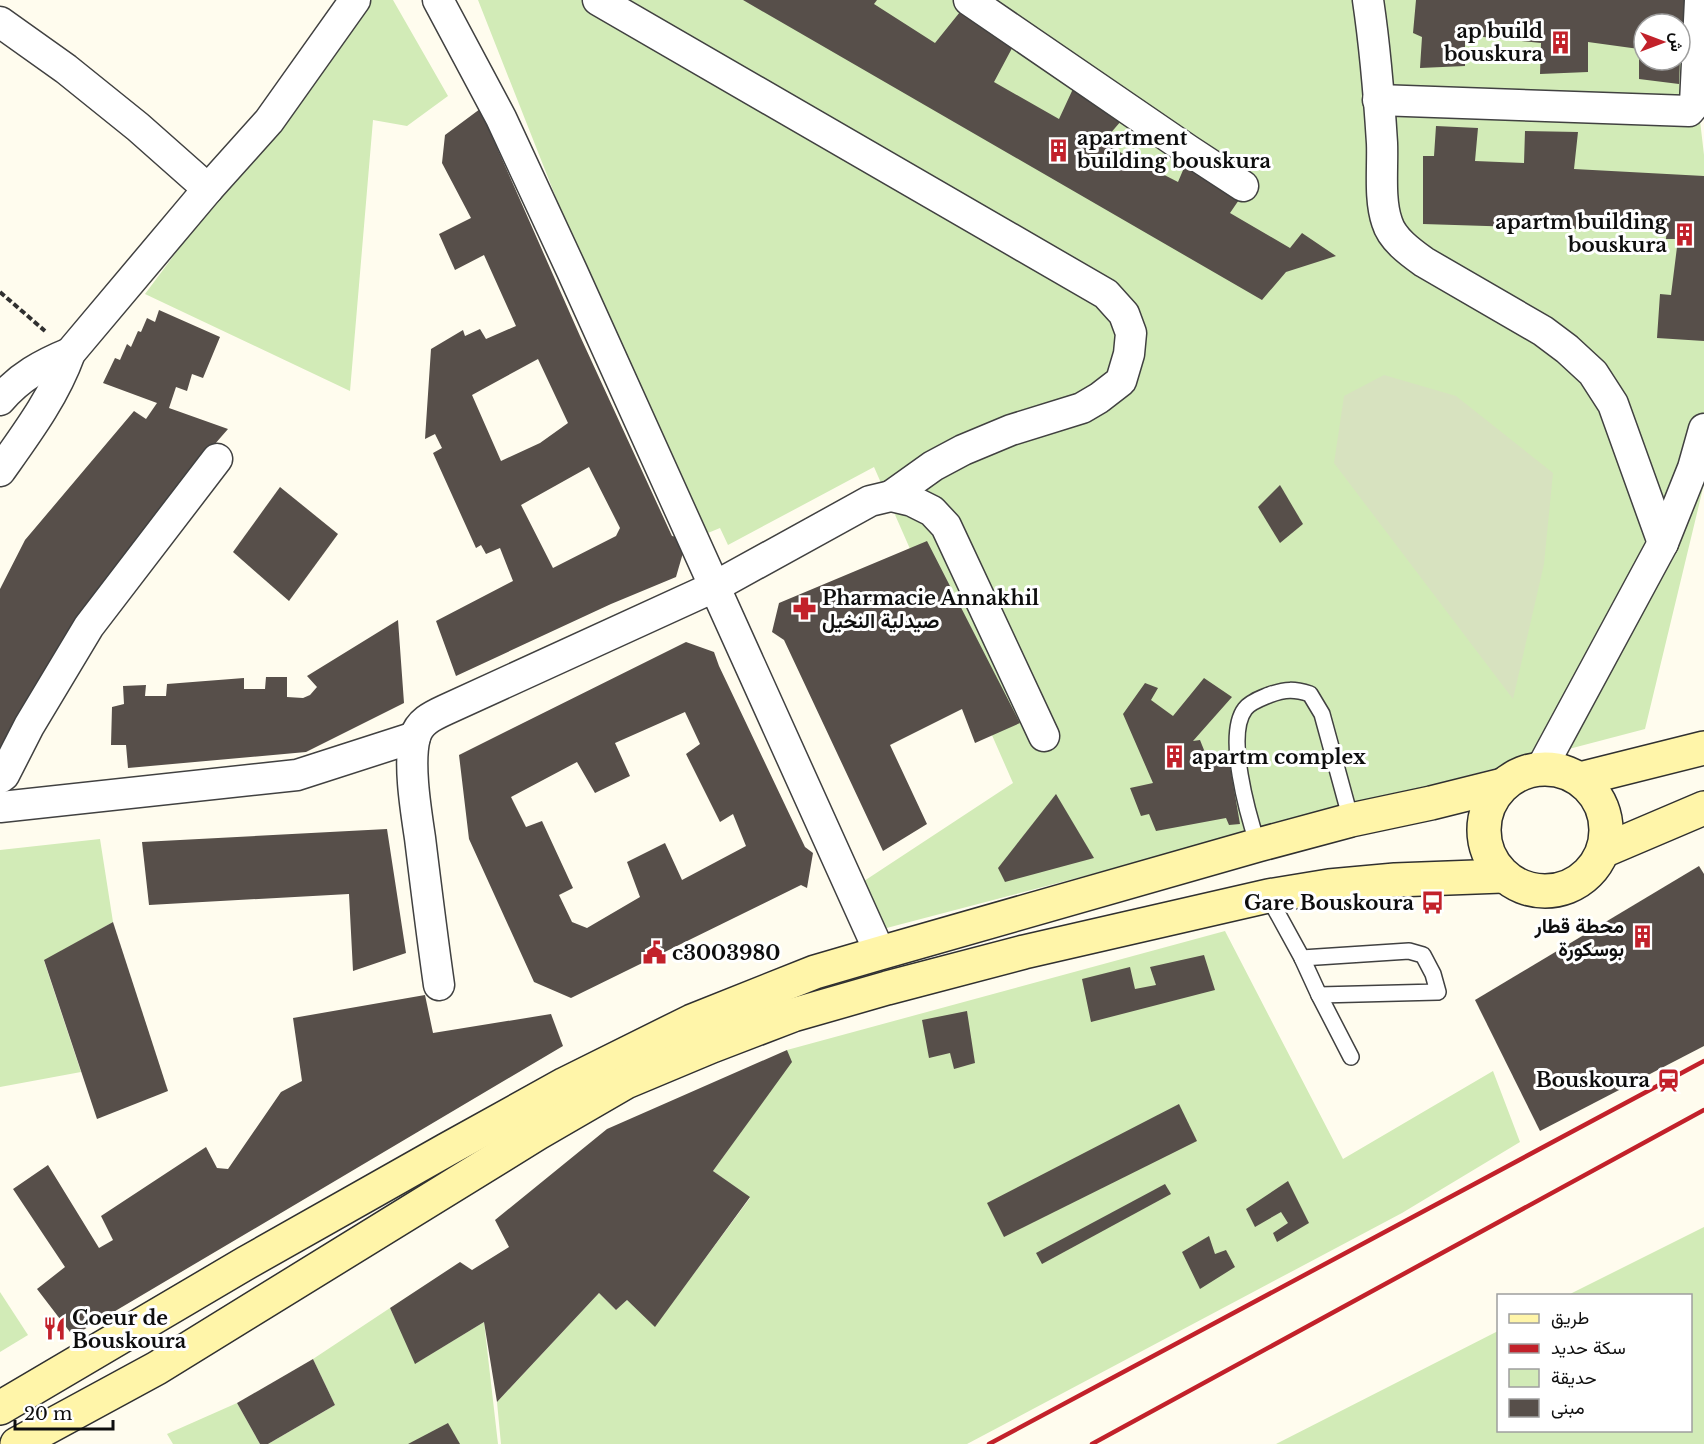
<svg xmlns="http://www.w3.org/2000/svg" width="1704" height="1444" viewBox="0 0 1704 1444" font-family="'Libre Baskerville',Vazirmatn,serif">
<rect width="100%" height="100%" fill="#fffcee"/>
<g fill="#d2ebb7" fill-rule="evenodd">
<polygon points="365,0 393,0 448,96 407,126 373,120 350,391 145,294"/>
<path d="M 478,0 L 1686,0 L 1704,155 L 1704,484 L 1645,729 L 879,930 L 858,885 L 1013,783 L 874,467 L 728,545 L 720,528 L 691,540 ZM 1644,24 L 1680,24 L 1680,60 L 1644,60 Z"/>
<polygon points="100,839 113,922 44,961 81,1072 0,1087 0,850"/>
<polygon points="1225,931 1343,1159 1493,1071 1520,1142 1402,1213 967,1444 501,1444 497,1402 599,1293 616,1310 627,1300 655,1326 750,1198 713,1171 791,1062 787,1050"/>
<polygon points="1704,1227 1704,1444 1276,1444 1498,1331 1498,1430 1690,1430 1690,1296 1568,1295"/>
<polygon points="0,1292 28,1335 0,1352"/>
<polygon points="390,1308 416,1363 484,1322 498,1444 268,1444 335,1405 313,1359"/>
<polygon points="237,1403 260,1444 173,1444 167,1434"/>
</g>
<polygon fill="#d7e2bf" points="1384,375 1456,396 1553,473 1544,564 1513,699 1334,463 1344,396"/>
<g fill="#574f4a" fill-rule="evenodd">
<polygon points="743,0 877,0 874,4 935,43 968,2 1018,37 994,82 1059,119 1078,78 1128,113 1102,143 1178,182 1189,156 1245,191 1230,213 1290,248 1302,233 1336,256 1286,272 1262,300"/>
<polygon points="1416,0 1692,0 1692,52 1680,54 1680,24 1644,24 1644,60 1680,60 1679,84 1639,79 1639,49 1588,42 1588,72 1540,74 1541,43 1465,35 1465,66 1420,68 1422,37 1413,33"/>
<path d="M 480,109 L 580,336 L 672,536 L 687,539 L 676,577 L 611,604 L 456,676 L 436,621 L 513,581 L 500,548 L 486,554 L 481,545 L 476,548 L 433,453 L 442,448 L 435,434 L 425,439 L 431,349 L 463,330 L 465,336 L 480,329 L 486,339 L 516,326 L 484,255 L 455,270 L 439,234 L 471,218 L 442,163 L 445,135 ZM 538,359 L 568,423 L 540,443 L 501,461 L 472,395 ZM 589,467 L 620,528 L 616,536 L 553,568 L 521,505 Z"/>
<polygon points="1436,126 1478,128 1475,161 1524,163 1525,131 1578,132 1574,169 1704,176 1704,341 1657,338 1660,294 1671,295 1678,239 1666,239 1667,224 1611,221 1609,230 1423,224 1423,156 1434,156"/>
<polygon points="159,310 220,337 203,378 192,374 187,391 176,387 169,408 228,429 180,484 80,613 0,748 0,589 25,540 134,411 146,419 157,403 103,383 115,358 120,360 127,344 131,347 138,331 141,332 147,318 155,322"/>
<polygon points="1280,485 1303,524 1280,543 1258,507"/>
<polygon points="280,487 338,534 289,601 233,552"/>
<polygon points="927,541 1020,723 975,743 962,709 890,745 927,824 883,851 784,640 772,632 779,603"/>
<polygon points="398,620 404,703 306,752 128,768 126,745 111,745 112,707 124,704 123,686 146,685 145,696 166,696 167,684 244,678 244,689 265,689 266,677 287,677 287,697 303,698 310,695 317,687 307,676"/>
<path d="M 686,642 L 714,652 L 719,666 L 805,847 L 813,853 L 807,888 L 801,885 L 571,998 L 534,982 L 469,839 L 459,755 ZM 685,712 L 700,744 L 686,754 L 720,822 L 733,814 L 746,846 L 682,880 L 665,843 L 627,862 L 640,897 L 587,928 L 572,922 L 559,895 L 573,888 L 542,821 L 526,827 L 511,797 L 577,762 L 595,793 L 630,776 L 615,743 Z"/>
<polygon points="1204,678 1232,697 1193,741 1200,740 1208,760 1228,754 1240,824 1229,825 1226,818 1156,831 1149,814 1141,816 1130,788 1153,783 1123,714 1145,683 1158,688 1151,700 1173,716"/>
<polygon points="1056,794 1094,858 1005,882 998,868"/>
<polygon points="387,829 406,953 353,971 349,894 149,905 142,842"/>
<polygon points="1699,866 1704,874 1704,1046 1540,1131 1475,1000"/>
<polygon points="113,922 168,1091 97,1119 44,960"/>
<polygon points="1204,955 1215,990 1091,1022 1082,979 1130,967 1135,989 1156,985 1150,967"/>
<polygon points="425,995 433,1033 551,1014 563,1046 73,1336 37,1289 65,1267 13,1189 48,1165 99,1248 113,1240 101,1216 206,1147 217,1168 228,1169 281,1092 302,1081 293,1018"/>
<polygon points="967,1011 975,1063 954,1069 950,1053 929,1058 922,1020"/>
<polygon points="787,1050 792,1062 713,1171 750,1197 655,1327 627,1300 616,1310 599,1293 497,1402 484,1322 415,1364 390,1308 460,1262 472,1270 509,1247 495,1220 607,1129"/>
<polygon points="1179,1104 1197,1141 1004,1237 987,1203"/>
<polygon points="1288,1181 1309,1223 1277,1242 1273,1233 1288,1223 1281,1212 1255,1227 1246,1209"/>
<polygon points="1165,1184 1171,1194 1042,1264 1036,1253"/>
<polygon points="1209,1236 1215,1254 1226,1250 1235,1267 1200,1289 1182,1252"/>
<polygon points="313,1359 335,1405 268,1444 260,1444 237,1403"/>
<polygon points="448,1423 460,1444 408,1444"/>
</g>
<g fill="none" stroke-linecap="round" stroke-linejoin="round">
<defs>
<g id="lane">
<path d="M 1258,845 C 1248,815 1225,735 1245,709 C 1250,702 1262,698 1269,695 C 1286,689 1294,689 1310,694 L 1322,714 L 1351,820"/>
<polyline points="1268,896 1302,958 1409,951 1423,955 1433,974 1438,992 1319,995 1351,1057"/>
<polyline points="1302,958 1319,995"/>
</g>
<g id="street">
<polyline points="438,0 501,118 572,271 880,953"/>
<polyline points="598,0 1106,294 1124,314 1131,333 1129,354 1121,381 1099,398 1082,408 1011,430 963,450 933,466 891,496"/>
<polyline points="969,0 1188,150 1243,186"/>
<path d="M 1368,0 C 1375,47 1379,95 1382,143 C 1383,167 1379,199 1387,222 C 1392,239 1410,252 1424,262 L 1543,331 L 1567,349 L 1593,373 L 1613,404 L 1663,543"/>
<polyline points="0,22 66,69 138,127 208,189"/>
<polyline points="1378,100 1689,111 1695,104 1700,0"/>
<path d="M 0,400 C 19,377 43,364 70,353"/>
<path d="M 0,471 C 27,433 54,397 70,353 L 208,189 L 269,121 L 355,0"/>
<polyline points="1541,769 1663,543 1693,468 1704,429"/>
<polyline points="0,778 4,775 29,726 89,626 217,459"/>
<polyline points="0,807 297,775 415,737"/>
<path d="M 439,985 C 432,936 426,887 420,838 C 416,811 408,763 415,737 C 419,722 432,716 445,710 L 714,587 L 870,501 L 891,496 L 912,501 L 932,511 L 946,526 L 1044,736"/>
</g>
<g id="secondary">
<circle cx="1545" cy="830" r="61"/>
<polyline points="1580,779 1704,748"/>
<polyline points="1603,851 1704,808"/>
<polyline points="0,1408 246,1263 446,1150 565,1084 692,1021 815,972 880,953 1258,845 1351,820 1431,803 1503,785"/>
<polyline points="17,1444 157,1368 538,1133 626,1082 712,1046 793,1015 887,988 1024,952 1268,896 1329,886 1395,880 1502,876"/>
</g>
</defs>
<use href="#lane" stroke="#414141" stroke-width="18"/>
<use href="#street" stroke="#414141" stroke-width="33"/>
<use href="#secondary" stroke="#303030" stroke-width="36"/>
<polyline stroke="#303030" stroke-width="4" stroke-dasharray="6 3" stroke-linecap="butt" points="0,292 45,331"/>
<use href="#lane" stroke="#fff" stroke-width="15"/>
<use href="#street" stroke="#fff" stroke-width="30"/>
<use href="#secondary" stroke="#fff5a9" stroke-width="33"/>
<g stroke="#c2212a" stroke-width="4.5">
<polyline points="989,1444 1704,1061"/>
<polyline points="1092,1444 1704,1110"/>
</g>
</g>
<defs>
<symbol id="building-bare" viewBox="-9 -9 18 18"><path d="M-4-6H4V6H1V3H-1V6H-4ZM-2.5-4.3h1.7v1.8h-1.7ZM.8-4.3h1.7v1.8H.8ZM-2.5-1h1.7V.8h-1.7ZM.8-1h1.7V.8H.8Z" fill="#c2212a" stroke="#fff" stroke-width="2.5" paint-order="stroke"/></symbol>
<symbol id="pharmacy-bare" viewBox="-9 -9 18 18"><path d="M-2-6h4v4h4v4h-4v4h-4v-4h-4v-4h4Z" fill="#c2212a" stroke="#fff" stroke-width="2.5" paint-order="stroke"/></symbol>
<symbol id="bus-bare" viewBox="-9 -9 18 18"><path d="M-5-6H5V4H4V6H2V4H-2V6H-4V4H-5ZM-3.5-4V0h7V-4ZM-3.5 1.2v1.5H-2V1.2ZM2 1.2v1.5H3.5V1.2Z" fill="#c2212a" stroke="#fff" stroke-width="2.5" paint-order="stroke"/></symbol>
<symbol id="civic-bare" viewBox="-9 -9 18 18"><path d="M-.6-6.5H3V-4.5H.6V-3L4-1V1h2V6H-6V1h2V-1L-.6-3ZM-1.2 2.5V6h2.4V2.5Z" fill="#c2212a" stroke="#fff" stroke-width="2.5" paint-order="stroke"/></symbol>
<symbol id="station-bare" viewBox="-9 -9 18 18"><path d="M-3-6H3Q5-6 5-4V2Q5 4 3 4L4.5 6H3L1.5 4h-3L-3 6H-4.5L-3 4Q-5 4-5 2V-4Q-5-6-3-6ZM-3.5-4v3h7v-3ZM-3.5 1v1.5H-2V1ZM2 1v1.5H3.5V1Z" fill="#c2212a" stroke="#fff" stroke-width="2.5" paint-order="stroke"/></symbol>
<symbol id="restaurant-bare" viewBox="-9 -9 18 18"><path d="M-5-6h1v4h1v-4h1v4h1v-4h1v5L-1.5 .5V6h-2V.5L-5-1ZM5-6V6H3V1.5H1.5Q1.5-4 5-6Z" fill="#c2212a" stroke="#fff" stroke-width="2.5" paint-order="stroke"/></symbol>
</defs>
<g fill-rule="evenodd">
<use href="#building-bare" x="1544" y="26" width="33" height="33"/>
<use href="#building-bare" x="1042" y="134" width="33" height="33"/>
<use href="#building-bare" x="1668" y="218" width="33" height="33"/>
<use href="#pharmacy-bare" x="788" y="592" width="33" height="33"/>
<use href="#building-bare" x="1158" y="740" width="33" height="33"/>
<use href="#bus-bare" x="1416" y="886" width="33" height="33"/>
<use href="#building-bare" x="1626" y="920" width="33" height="33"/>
<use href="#civic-bare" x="638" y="936" width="33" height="33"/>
<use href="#station-bare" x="1652" y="1064" width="33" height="33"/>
<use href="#restaurant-bare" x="38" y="1312" width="33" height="33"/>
</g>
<g text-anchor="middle" stroke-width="6" stroke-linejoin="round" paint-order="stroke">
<g font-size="20" font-weight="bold" fill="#0e0e0e" stroke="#fff" text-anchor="end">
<text x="1543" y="38">ap build<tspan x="1543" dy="23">bouskura</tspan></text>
<text x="1077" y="145" text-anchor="start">apartment<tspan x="1077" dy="23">building bouskura</tspan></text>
<text x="1667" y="229">apartm building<tspan x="1667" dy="23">bouskura</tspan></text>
<text x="822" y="605" text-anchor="start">Pharmacie Annakhil<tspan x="822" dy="23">صيدلية النخيل</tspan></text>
<text x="1192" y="764" text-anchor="start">apartm complex</text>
<text x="1414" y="910">Gare Bouskoura</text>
<text x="1624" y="933">محطة قطار<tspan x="1624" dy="23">بوسكورة</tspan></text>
<text x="672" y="960" text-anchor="start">c3003980</text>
<text x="1650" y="1087">Bouskoura</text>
<text x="72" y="1325" text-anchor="start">Coeur de<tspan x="72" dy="23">Bouskoura</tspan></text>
</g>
</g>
<rect x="1497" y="1294" width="195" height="138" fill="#ffffff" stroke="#9f9f9f" stroke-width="1.5"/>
<rect x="1509" y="1314" width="30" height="9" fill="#fff5a9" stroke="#9f9f9f" stroke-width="1.5"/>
<text x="1551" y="1324" font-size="18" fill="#0e0e0e">طريق</text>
<rect x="1509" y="1344" width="30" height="9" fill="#c2212a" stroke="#9f9f9f" stroke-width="1.5"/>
<text x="1551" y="1354" font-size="18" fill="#0e0e0e">سكة حديد</text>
<rect x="1509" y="1369" width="30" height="18" fill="#d2ebb7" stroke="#9f9f9f" stroke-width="1.5"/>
<text x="1551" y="1384" font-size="18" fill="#0e0e0e">حديقة</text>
<rect x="1509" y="1399" width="30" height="18" fill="#574f4a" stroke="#9f9f9f" stroke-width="1.5"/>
<text x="1551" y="1414" font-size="18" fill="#0e0e0e">مبنى</text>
<g transform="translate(1662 42) rotate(90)"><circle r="28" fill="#ffffff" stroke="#9f9f9f" stroke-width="1.5"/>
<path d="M0-4.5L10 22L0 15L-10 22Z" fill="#c2212a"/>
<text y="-9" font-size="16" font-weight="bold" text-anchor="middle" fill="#0e0e0e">ش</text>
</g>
<path d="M15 1420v9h98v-9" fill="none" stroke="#0e0e0e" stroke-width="3"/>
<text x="24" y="1420" font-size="18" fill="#0e0e0e" stroke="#ffffff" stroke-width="4.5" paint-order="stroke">20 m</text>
</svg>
